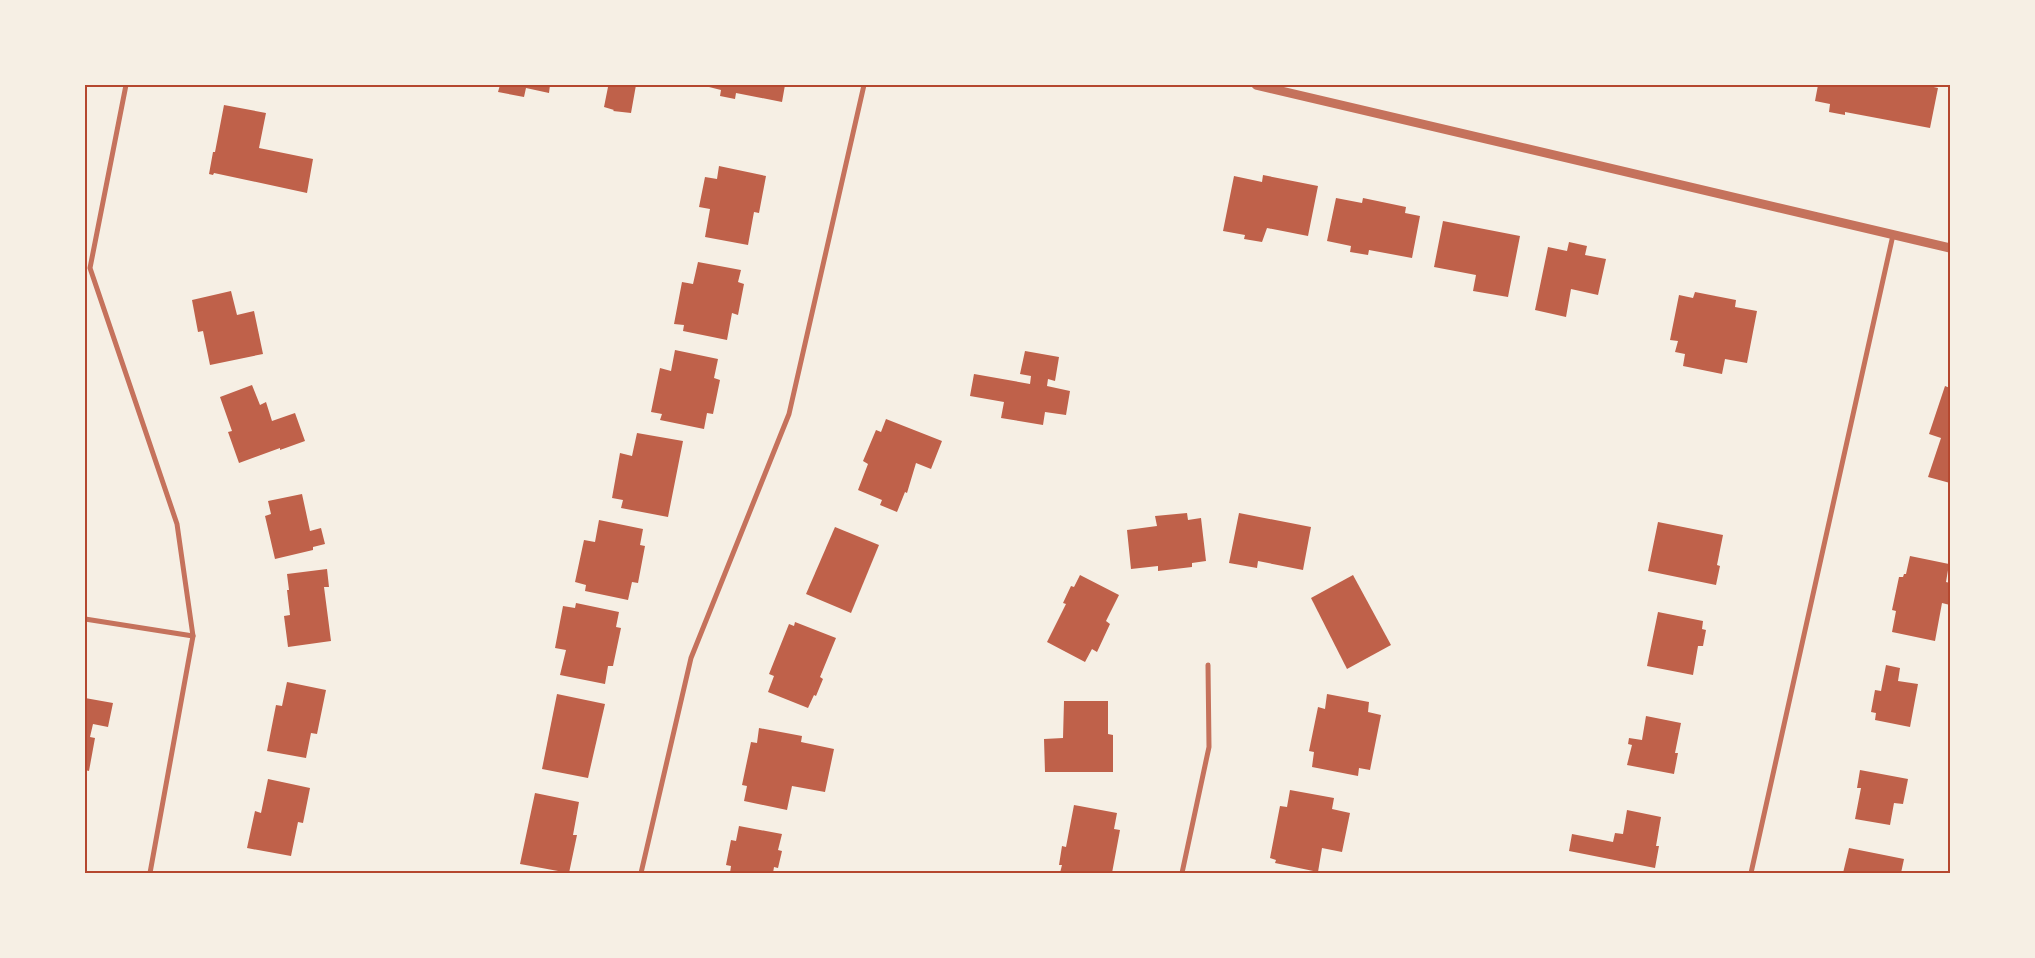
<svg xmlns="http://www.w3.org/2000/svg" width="2035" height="958" viewBox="0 0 2035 958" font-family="Arial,sans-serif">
<rect width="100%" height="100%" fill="#f6efe4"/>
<g fill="#bf614a">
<polygon points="500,85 550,85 549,93 526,88 524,97 498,92"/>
<polygon points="603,85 636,85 631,113 613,111 614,110 604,107 608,87"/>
<polygon points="709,85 785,85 782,102 736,93 735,99 720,96 721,90 709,87"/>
<polygon points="1818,85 1925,85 1938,88 1930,128 1845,112 1845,115 1829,112 1830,104 1815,101"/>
<polygon points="224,105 266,113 259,148 313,159 307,193 214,173 213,175 209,174 213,152 215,152"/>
<polygon points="719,166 766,176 759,213 754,212 748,245 705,237 710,209 699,207 705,177 717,179"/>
<polygon points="1263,175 1318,186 1308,236 1267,228 1262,242 1244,239 1245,235 1223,231 1234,176 1262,182"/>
<polygon points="1336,198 1362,203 1363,198 1406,207 1405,213 1420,216 1412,258 1369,250 1368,255 1350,252 1351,246 1327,241"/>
<polygon points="1443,221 1520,236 1508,297 1473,291 1476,275 1434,267"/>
<polygon points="1569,242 1587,246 1585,255 1606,259 1598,295 1571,289 1566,317 1535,310 1548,247 1567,251"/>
<polygon points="698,262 741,270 738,282 744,284 738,315 732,313 727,340 683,331 684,325 674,324 682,282 693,284"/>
<polygon points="231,291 237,315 254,311 263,354 210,365 203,331 198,332 192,300"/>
<polygon points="1695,292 1736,300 1735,307 1757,311 1747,363 1725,359 1722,374 1683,366 1685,354 1675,352 1678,341 1670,340 1679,295 1693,298"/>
<polygon points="675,350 718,359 714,378 720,380 713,414 707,413 704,429 660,420 662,414 651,412 660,368 671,371"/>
<polygon points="1025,351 1059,357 1055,381 1048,379 1047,386 1070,391 1066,415 1045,412 1043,425 1001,418 1004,402 970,396 974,374 1030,384 1031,376 1020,374"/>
<polygon points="252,385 260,405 266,402 272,421 295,413 305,441 280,450 280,448 239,463 228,432 232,431 220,397"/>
<polygon points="1945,386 1950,388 1950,483 1928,477 1941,438 1929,434"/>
<polygon points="886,419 942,441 931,469 916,463 907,493 905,492 897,512 880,505 882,500 858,490 868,464 863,461 876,430 881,432"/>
<polygon points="637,433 683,441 668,517 621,508 623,500 612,498 620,453 632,456"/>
<polygon points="302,494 310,531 321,528 325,544 313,547 313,550 275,559 265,516 271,514 268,501"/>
<polygon points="1187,513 1188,520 1201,518 1206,561 1192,563 1192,567 1158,571 1158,566 1131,569 1127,530 1157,526 1155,516"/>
<polygon points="1239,513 1311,527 1303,570 1258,561 1257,568 1229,563"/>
<polygon points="599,520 643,529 640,545 645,546 638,583 632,582 628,600 585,591 586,585 575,582 584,540 595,542"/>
<polygon points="1658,522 1723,535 1717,565 1720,566 1716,585 1648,571"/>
<polygon points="835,527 879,545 851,613 806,594"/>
<polygon points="1910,556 1949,564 1946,582 1950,583 1950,605 1942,603 1935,641 1892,632 1896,611 1892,610 1899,577 1903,577 1904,574 1906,574"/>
<polygon points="327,569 329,587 324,587 331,641 288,647 284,616 290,615 287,590 289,590 287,574"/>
<polygon points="1080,575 1119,595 1106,621 1110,624 1097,652 1092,649 1085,662 1047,642 1066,604 1063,603 1071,586 1074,587"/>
<polygon points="1353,575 1391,645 1347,669 1311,598"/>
<polygon points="576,603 619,612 616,627 621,628 613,666 608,666 605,684 560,675 566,650 555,648 563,606 575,608"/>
<polygon points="1658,612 1703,621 1702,629 1706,630 1703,646 1698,646 1693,675 1647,666"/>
<polygon points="795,622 836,638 820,677 823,679 816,696 814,695 808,708 768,692 774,676 769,674 789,624 794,626"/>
<polygon points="1886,665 1900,668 1898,681 1918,684 1910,727 1875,720 1876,713 1871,712 1875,690 1881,691"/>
<polygon points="287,682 326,690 317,734 311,733 306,758 267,751 276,705 282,706"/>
<polygon points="557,694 605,704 588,778 542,769"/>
<polygon points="1327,694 1369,702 1368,712 1381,715 1370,770 1359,768 1358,776 1312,767 1314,752 1309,751 1318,707 1325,709"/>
<polygon points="85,698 113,703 108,727 93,724 90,737 95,738 89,771 85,770"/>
<polygon points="1064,701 1108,701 1108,734 1113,735 1113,772 1045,772 1044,739 1063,738"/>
<polygon points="1646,716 1681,723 1675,753 1678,753 1674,774 1627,765 1632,745 1628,744 1629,738 1642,740"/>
<polygon points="759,728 802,736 801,742 834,749 825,792 792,786 787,810 744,801 747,786 742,785 751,742 757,743"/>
<polygon points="1860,770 1908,779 1903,804 1894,803 1890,825 1855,819 1861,788 1857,788"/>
<polygon points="268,779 310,788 303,823 298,822 291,856 247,848 255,811 261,813"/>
<polygon points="1290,790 1334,798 1332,809 1350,813 1342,852 1322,848 1318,872 1275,863 1276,860 1270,858 1280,806 1287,807"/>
<polygon points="535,793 579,802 573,835 577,835 569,873 520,864"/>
<polygon points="1074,805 1117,813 1114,829 1120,830 1112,873 1060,873 1062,865 1059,865 1062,846 1066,847"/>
<polygon points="1627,810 1661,817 1656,846 1659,846 1655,868 1569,851 1572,834 1613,842 1615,833 1623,834"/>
<polygon points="739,826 782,834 778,850 782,851 778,868 774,867 773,873 730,873 731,866 726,865 731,840 736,841"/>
<polygon points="1849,848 1904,859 1901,873 1883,871 1882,873 1843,873"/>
</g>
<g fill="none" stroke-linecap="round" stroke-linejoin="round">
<g stroke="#c5725c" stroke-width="5">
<polyline points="126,85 90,268 177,524 193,636 150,873"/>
<polyline points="85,619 193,636"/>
<polyline points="641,873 691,658 789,414 864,85"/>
<polyline points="1182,873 1209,747 1208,665"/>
<polyline points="1751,873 1893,235"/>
</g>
<polyline stroke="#c5725c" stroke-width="9" points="1256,85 1950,248"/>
</g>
<rect width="2035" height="958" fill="none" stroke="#f6efe4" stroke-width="172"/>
<rect x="86" y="86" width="1863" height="786" fill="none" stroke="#b5482f" stroke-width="2"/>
</svg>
